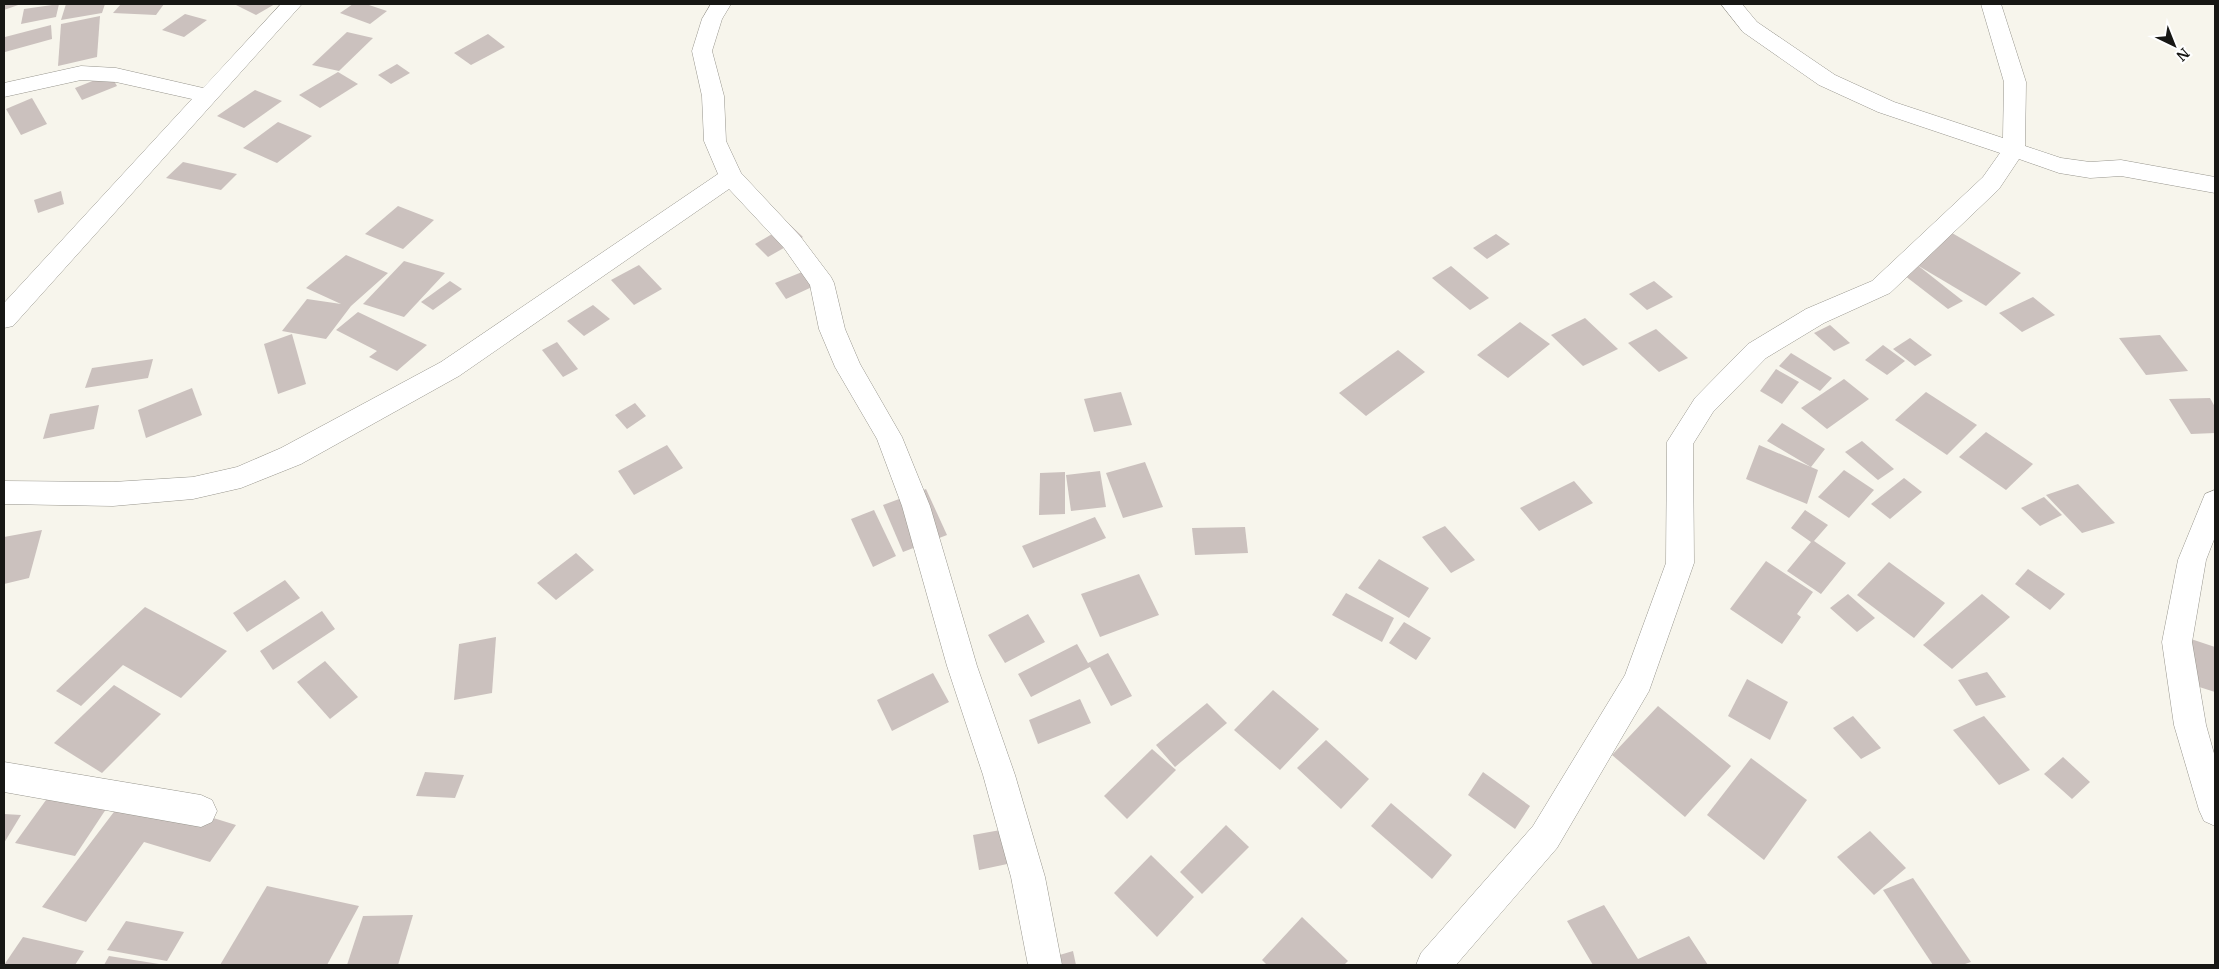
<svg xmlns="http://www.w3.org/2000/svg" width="2219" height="969" viewBox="0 0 2219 969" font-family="Merriweather,serif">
<rect width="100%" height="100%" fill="#f7f5ec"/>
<g fill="#cbc1be">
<polygon points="4,4 21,4 4,10"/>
<polygon points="59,4 56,17 21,24 24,9"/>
<polygon points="66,4 105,4 102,13 61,20"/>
<polygon points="121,4 164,4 156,15 113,13"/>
<polygon points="234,4 275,4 256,15"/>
<polygon points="353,4 366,4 387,11 370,24 340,13"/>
<polygon points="185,14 207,20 184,37 162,30"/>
<polygon points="100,16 97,57 58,66 61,24"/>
<polygon points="51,25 52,39 5,52 5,37"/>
<polygon points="347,32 373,38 339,71 312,65"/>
<polygon points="488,34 505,47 471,65 454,53"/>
<polygon points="397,64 410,73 391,84 378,75"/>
<polygon points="338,72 358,84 320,108 299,95"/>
<polygon points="110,74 117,86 82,100 75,88"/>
<polygon points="255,90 282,101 244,128 217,116"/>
<polygon points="32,98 47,124 21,135 6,109"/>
<polygon points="278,122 312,136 277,163 243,148"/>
<polygon points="183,162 237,174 221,190 166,178"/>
<polygon points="61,191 64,204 38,213 34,200"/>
<polygon points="398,206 434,220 403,249 365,234"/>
<polygon points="789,224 803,237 768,257 755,244"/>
<polygon points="1952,233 2021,273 1986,306 1917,265"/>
<polygon points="1496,234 1510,244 1487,259 1473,248"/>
<polygon points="346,255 388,273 351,306 326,339 282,331 307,299 341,304 306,288"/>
<polygon points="404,261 445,273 404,317 363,304"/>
<polygon points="1916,264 1963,301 1948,309 1900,272"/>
<polygon points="639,265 662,289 634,305 611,280"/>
<polygon points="1451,266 1489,298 1470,310 1432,278"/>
<polygon points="802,272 812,287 786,299 775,283"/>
<polygon points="450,281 462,289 433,310 421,302"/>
<polygon points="1654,281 1673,297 1647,310 1629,294"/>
<polygon points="2033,297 2055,315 2022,332 1999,313"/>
<polygon points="593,305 610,319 584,336 567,321"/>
<polygon points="358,312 427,345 397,371 369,357 377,351 336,330"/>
<polygon points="1585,318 1618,349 1583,366 1551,335"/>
<polygon points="1520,322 1550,344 1508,378 1477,355"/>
<polygon points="1830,325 1850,343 1834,351 1814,333"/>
<polygon points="1656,329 1688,358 1659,372 1628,343"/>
<polygon points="292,334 306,384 278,394 264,344"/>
<polygon points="2160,335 2188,371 2146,375 2119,338"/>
<polygon points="1910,338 1932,355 1915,366 1893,349"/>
<polygon points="557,342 578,369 563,377 542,350"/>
<polygon points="1883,345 1905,361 1887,375 1865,360"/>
<polygon points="1398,350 1425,372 1366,416 1339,393"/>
<polygon points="1791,353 1832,378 1820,391 1779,366"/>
<polygon points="153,359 148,378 85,388 92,368"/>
<polygon points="1776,369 1799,382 1782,404 1760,391"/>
<polygon points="1844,379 1869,399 1827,429 1801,408"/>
<polygon points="192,388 202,415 146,438 138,410"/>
<polygon points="1121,392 1132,425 1094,432 1084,399"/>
<polygon points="1926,392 1977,425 1947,455 1895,420"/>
<polygon points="2210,398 2215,407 2215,433 2191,434 2169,399"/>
<polygon points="635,403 646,416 627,429 615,415"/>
<polygon points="99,405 94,429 43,439 50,414"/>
<polygon points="1782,423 1825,449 1811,467 1818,470 1807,504 1746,479 1759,445 1811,467 1767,441"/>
<polygon points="1986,432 2033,464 2006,490 1959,457"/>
<polygon points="1862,441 1894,469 1878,480 1845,452"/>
<polygon points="667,445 683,468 634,495 618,471"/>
<polygon points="1145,462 1163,507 1123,518 1106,473"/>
<polygon points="1844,470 1874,490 1849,518 1818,497"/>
<polygon points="1100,471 1106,507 1071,511 1066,475"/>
<polygon points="1065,472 1065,514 1039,515 1040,473"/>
<polygon points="1904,478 1922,492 1890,519 1871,504"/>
<polygon points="1574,481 1593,503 1539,531 1520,508"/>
<polygon points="2078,484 2115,523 2082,533 2046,495"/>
<polygon points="926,489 947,535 903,552 883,505"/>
<polygon points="2044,497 2062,515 2040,526 2021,508"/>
<polygon points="874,510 896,556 873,567 851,519"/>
<polygon points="1805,510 1828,525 1814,541 1846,563 1821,594 1787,571 1811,542 1791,528"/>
<polygon points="1095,517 1106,538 1033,568 1022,546"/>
<polygon points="1445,526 1475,560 1451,573 1422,537"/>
<polygon points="1245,527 1248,553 1195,555 1192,528"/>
<polygon points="42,530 29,578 4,584 4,537"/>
<polygon points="576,553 594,570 556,600 537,583"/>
<polygon points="1379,559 1429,588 1409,618 1358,588"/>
<polygon points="1766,561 1813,592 1797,614 1801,617 1782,644 1730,609"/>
<polygon points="1889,562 1945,603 1914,638 1857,595"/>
<polygon points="2028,569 2065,594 2050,610 2015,584"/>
<polygon points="1139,574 1159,615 1100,637 1081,594"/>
<polygon points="285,580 300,598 247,632 233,613"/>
<polygon points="1346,593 1394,618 1382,642 1332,615"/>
<polygon points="1848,594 1875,618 1857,632 1830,608"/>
<polygon points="1982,594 2010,617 1952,669 1923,645"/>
<polygon points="145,607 227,651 181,698 123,665 81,706 56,691"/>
<polygon points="322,611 335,629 273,670 260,651"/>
<polygon points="1028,614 1045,642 1005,663 988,635"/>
<polygon points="1404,622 1431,638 1416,660 1389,643"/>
<polygon points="496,637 492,693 454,700 459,644"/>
<polygon points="2191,639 2215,647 2215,692 2193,685"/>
<polygon points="1077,644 1088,663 1108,653 1132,696 1111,706 1090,667 1031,697 1018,674"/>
<polygon points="325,661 358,697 330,719 297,682"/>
<polygon points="1987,672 2006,697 1976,706 1958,680"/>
<polygon points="933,673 949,702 892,731 877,700"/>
<polygon points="1747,679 1788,702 1770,740 1728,716"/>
<polygon points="114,685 161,714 102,773 54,743"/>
<polygon points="1273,690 1319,729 1280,770 1234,730"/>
<polygon points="1080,699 1091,723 1038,744 1029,720"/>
<polygon points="1207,703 1227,723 1175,767 1156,745"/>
<polygon points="1658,706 1731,766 1685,817 1612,755"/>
<polygon points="1853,716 1881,748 1861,759 1833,728"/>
<polygon points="1984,716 2030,770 1999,785 1953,730"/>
<polygon points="1326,740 1369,779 1341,809 1297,768"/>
<polygon points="1152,749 1176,770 1127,819 1104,796"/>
<polygon points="2063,757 2090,782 2072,799 2044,774"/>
<polygon points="1751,758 1807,800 1764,860 1707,815"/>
<polygon points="425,772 464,775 455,798 416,796"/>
<polygon points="1483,772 1530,806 1515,829 1468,795"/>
<polygon points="59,782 116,794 75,856 15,843"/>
<polygon points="129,792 236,825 210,862 144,842 86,922 42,907"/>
<polygon points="1391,803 1452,855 1432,879 1371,826"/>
<polygon points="4,814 21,815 4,843"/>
<polygon points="1226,825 1249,847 1202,894 1180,872"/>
<polygon points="1006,829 1012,863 979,870 973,835"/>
<polygon points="1870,831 1906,868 1874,895 1837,857"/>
<polygon points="1151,855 1194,897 1157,937 1114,893"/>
<polygon points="1913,878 1971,962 1962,965 1933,965 1883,890"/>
<polygon points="267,886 359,906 327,965 220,965"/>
<polygon points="1604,905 1638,959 1689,936 1708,965 1593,965 1567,921"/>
<polygon points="413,915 398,965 347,965 363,916"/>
<polygon points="1302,917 1348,961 1344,965 1267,965 1262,960"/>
<polygon points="126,921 184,932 167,961 107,950"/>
<polygon points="23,937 84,951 75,965 4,965"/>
<polygon points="1073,951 1076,965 1026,965"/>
<polygon points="109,956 159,964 159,965 104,965"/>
</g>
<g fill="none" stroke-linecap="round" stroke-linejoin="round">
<defs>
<g id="minor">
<polygon points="281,4 302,4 13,326 4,328 4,303 192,99 116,82 81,80 4,97 4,83 81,66 116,68 203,88"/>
<polygon points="711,4 731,4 722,19 712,51 724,96 726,141 741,173 800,236 831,277 834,283 845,329 860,364 902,437 930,506 977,666 1015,775 1045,877 1062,965 1028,965 1011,877 983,775 947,666 902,506 877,439 835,367 819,329 810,285 784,248 729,189 459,376 301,464 241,488 193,499 113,506 4,504 4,481 113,482 193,477 237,467 281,448 441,362 718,174 704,141 702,96 692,51 702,19"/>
<polygon points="1721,4 1742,4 1757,22 1835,75 1894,102 2003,138 2004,82 1981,4 2001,4 2026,82 2025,146 2061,158 2090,162 2121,160 2215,177 2215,193 2121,176 2090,178 2059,173 2019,159 1999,189 1890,293 1824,323 1766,358 1713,412 1693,444 1694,563 1649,691 1557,848 1456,965 1416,965 1421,953 1533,826 1625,675 1666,563 1667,442 1695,398 1748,344 1806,309 1872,281 1983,177 2000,153 1878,112 1819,85 1743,32"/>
<polygon points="2215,490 2215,537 2206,560 2192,642 2206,725 2215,757 2215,826 2204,821 2199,810 2174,725 2162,642 2178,560 2205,494"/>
<polygon points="4,762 201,795 212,800 217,811 212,822 201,827 4,792"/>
</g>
</defs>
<use href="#minor" stroke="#98968e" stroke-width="1"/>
<use href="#minor" fill="#fff" fill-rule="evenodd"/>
</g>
<rect width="2219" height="969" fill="none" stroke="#171714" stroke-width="10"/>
<g transform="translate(2174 45) rotate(137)" stroke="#ffffff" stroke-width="4" paint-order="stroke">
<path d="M0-4L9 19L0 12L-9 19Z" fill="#171714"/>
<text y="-8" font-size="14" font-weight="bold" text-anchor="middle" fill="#171714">N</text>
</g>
</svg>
